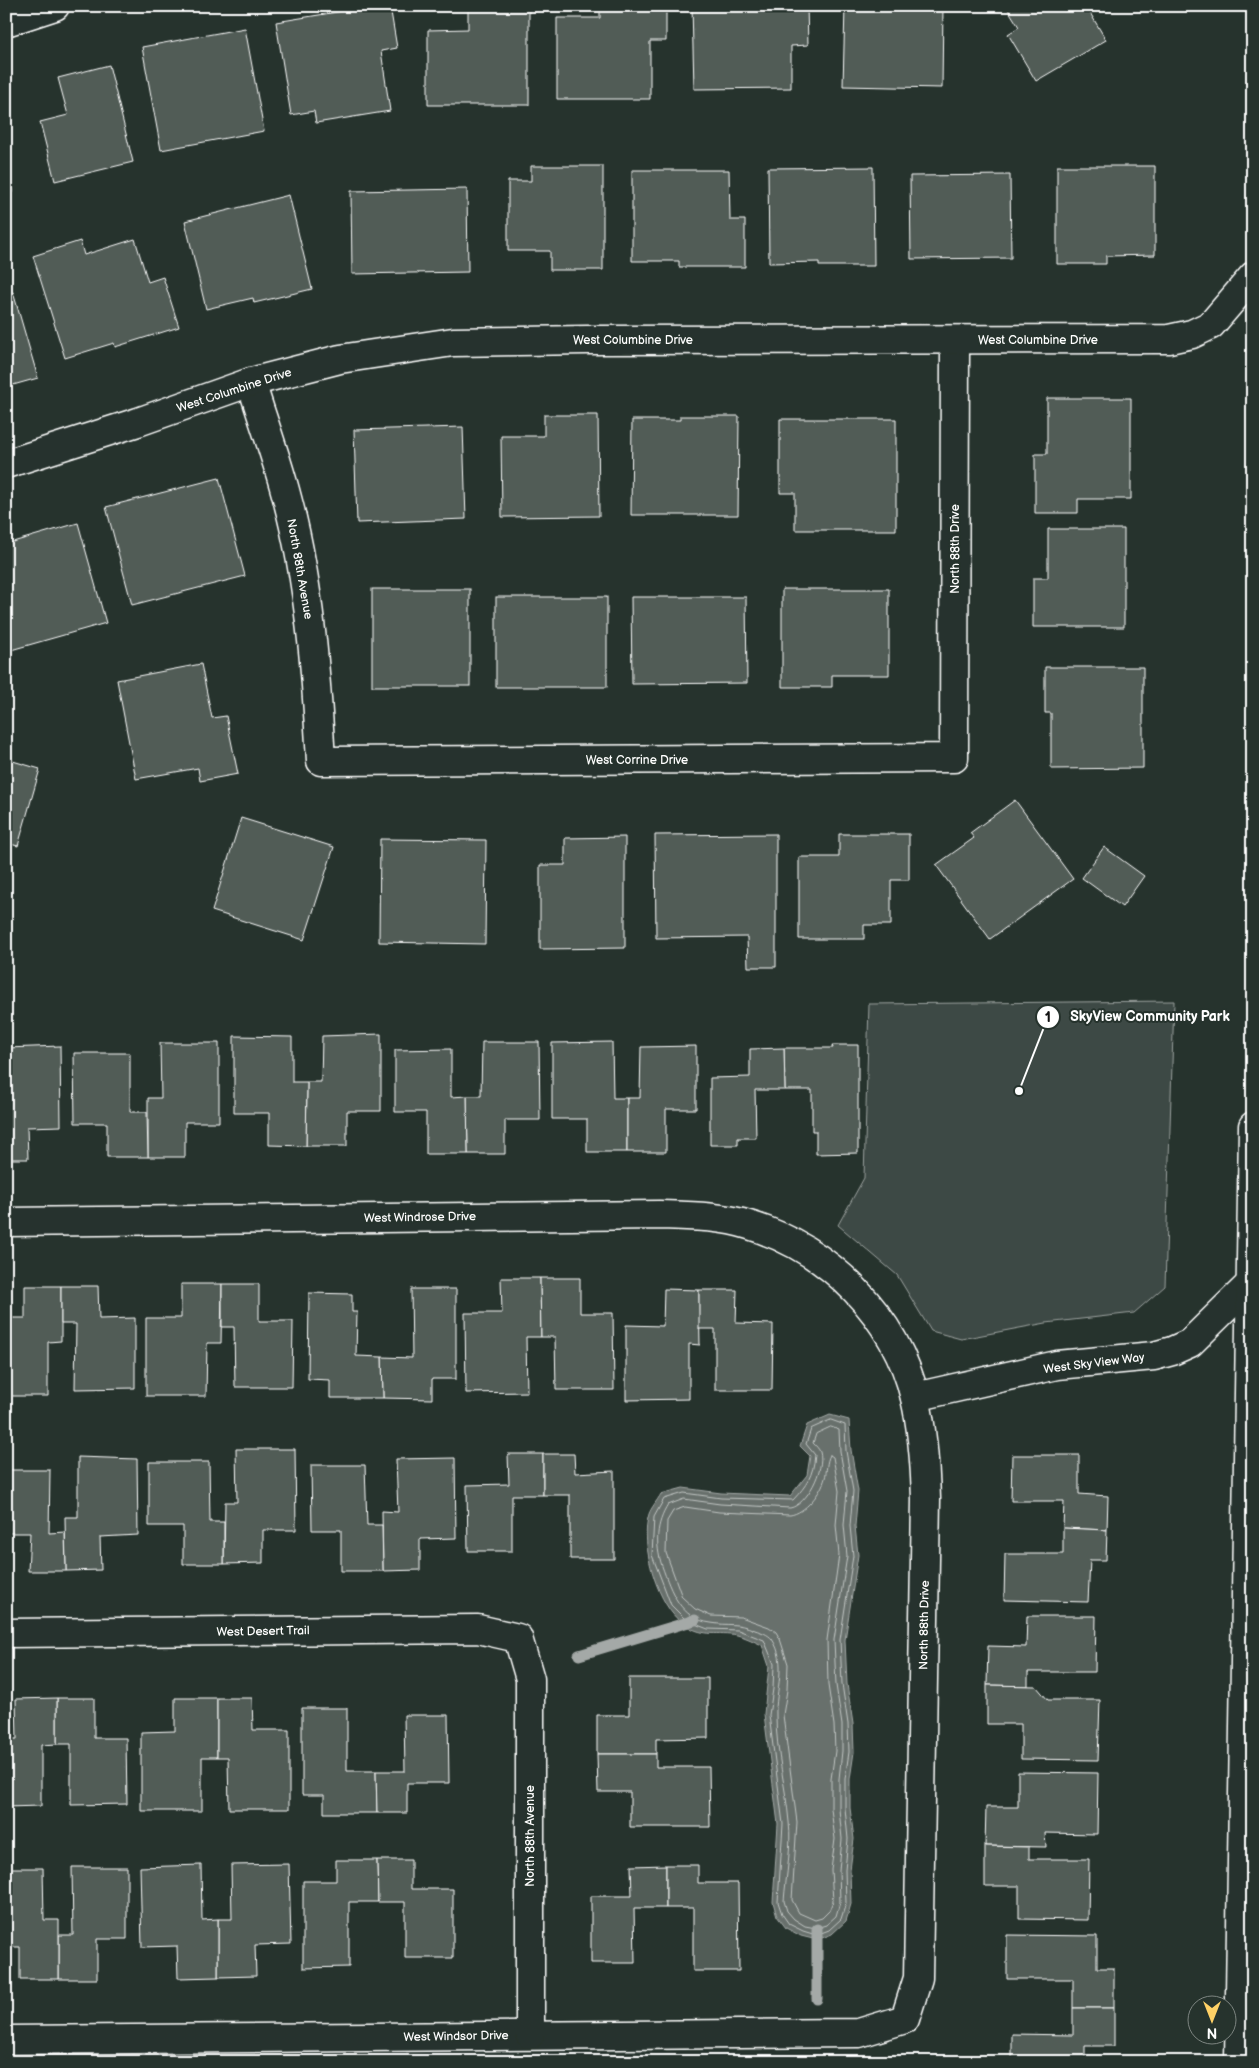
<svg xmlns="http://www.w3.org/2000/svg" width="1259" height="2068" viewBox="0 0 1259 2068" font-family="'Balsamiq Sans',sans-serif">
<rect width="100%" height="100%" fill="#26332d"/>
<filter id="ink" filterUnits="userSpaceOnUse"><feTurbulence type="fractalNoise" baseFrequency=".02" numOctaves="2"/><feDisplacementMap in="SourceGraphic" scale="10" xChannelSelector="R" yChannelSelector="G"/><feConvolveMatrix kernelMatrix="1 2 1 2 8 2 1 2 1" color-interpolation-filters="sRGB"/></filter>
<g filter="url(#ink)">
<polygon fill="#3e4944" stroke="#9ea4a2" points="1174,1001 1165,1286 1134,1313 1046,1323 961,1339 931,1331 897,1275 838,1225 864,1178 869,1004"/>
<path fill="#67706c" stroke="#a4a9a7" d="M 830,1415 L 849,1420 L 851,1450 L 858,1491 L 855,1526 L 858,1555 L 845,1640 L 847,1684 L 853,1724 L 854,1752 L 850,1779 L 850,1808 L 854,1839 L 850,1870 L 851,1904 L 846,1921 L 832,1934 L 817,1940 L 801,1936 L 786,1928 L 777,1916 L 773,1902 L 778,1824 L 764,1714 L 769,1666 L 762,1645 C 755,1642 746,1637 737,1635 C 717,1631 706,1638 685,1625 C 658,1609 639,1544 649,1514 C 651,1508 657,1501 661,1494 L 683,1488 L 721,1493 L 790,1496 L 807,1475 L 810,1456 L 800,1446 L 807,1425 Z"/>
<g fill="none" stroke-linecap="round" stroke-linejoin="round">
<g stroke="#c2c6c4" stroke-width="1">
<path d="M 831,1420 L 845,1425 L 846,1451 L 853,1491 L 850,1526 L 853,1556 L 840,1640 L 842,1684 L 848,1724 L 849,1752 L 845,1779 L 845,1808 L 848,1839 L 845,1870 L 846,1903 L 841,1919 L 829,1930 L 816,1935 L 803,1931 L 789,1924 L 782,1914 L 778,1902 L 783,1824 L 769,1715 L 773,1689 L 774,1664 L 764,1640 L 738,1630 L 708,1629 L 687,1621 L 671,1605 L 652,1555 L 654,1517 L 664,1499 L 684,1493 L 721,1498 L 793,1500 C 807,1485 813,1476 815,1455 L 806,1444 L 811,1429 Z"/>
<path d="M 831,1427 L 839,1430 L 840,1451 L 847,1491 L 844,1525 L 847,1556 L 834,1640 L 836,1685 L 842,1725 L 842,1751 L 839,1779 L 839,1809 L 842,1839 L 839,1870 L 840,1902 L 836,1916 L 826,1925 L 816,1928 L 805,1926 L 794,1919 L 787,1911 L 784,1901 C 786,1875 792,1847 789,1822 C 786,1787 776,1752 776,1716 C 775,1690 788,1663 772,1639 C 768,1634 761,1632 755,1630 C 736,1622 729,1626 711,1623 C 680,1619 671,1591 662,1566 C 655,1544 656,1524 668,1505 L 684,1499 L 720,1504 L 790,1508 C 807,1505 825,1469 820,1452 C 819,1449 816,1446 813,1443 L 816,1434 Z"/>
<path d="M 830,1455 L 833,1457 L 839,1491 L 836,1525 L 839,1555 L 827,1640 L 828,1685 L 834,1725 L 835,1751 L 831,1779 L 831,1809 L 835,1839 L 831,1870 L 833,1901 L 829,1911 L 822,1918 L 815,1920 L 799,1913 L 792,1900 L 797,1822 L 783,1715 L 787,1690 L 788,1664 L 780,1639 L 776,1632 L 769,1627 L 741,1617 L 711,1616 L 695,1609 L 682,1597 L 666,1553 L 667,1521 L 673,1511 L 685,1507 L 719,1512 L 790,1515 C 805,1513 821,1493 825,1478 C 827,1471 826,1462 830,1455 Z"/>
</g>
<g stroke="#a4a9a7" stroke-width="11">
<polyline points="579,1655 695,1620"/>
<polyline points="817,1929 817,1999"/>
</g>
</g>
<g fill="#515c57" stroke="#fff">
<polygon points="374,6 390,6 397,48 381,51 390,111 316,123 314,111 291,115 276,22"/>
<polygon points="468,6 529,6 529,105 428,105 428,30 468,29"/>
<polygon points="600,6 666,6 666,41 650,41 650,99 557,99 557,18 600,18"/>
<polygon points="692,6 807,6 808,45 791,46 791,88 694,89"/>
<polygon points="845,6 943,6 942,88 843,86"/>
<polygon points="1006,6 1086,6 1106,40 1036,81 1008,34 1019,27"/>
<polygon points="245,28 264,131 161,150 142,47"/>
<polygon points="109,65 133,162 55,181 40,122 68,115 58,78"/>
<polygon points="531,166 603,166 603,270 550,270 550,251 508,251 508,181 531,181"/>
<polygon points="1057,166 1155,166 1155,255 1106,256 1106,264 1057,264"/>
<polygon points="873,167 874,266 819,266 819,262 769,263 768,168"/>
<polygon points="6,170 13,192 6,194"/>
<polygon points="632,170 729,170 730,220 745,220 745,267 679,267 679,261 632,261"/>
<polygon points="1010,175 1011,258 911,259 910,176"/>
<polygon points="467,189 468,272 352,274 351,191"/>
<polygon points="289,195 312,289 254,303 253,298 206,309 185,221"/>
<polygon points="135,239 148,282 163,277 179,327 115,347 114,343 65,358 33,256 80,241 84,255"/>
<polygon points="13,292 38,378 6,387 6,293"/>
<polygon points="1047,398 1131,398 1131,499 1078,499 1078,513 1035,513 1035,454 1047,454"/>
<polygon points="544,415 598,415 599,516 502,517 501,436 544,436"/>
<polygon points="680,416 739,416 738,515 631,515 632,420 680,420"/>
<polygon points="780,419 896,419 896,530 795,530 795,493 780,493"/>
<polygon points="463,427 466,519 357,523 354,430"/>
<polygon points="219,478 245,576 132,605 106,507"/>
<polygon points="78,523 106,623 11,650 6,631 6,544"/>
<polygon points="1048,529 1124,529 1124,627 1033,627 1033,578 1048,578"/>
<rect x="372" y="589" width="98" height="97"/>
<polygon points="782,589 889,589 889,675 832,675 832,687 782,687"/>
<rect x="496" y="597" width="111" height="90"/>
<polygon points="631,597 746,597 747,683 632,684"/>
<polygon points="201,664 212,718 226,716 238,774 200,781 198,768 136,779 117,680"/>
<polygon points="1045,667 1143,667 1143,768 1051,769 1051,713 1045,713"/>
<polygon points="6,759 40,769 18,846 6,843"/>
<polygon points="1015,800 1073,879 990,939 936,865 974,838 970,833"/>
<polygon points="241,818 334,847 304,940 212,911"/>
<polygon points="776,834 776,967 748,967 747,937 656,938 655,835"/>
<polygon points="839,834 909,834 909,880 891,880 891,925 864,925 864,939 799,939 799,857 839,857"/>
<polygon points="625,837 625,948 540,949 540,865 565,865 565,838"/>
<polygon points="380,839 486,840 485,944 379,942"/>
<polygon points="1104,847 1144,876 1122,907 1082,878"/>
<polygon points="381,1034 381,1111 347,1111 347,1146 306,1146 307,1082 321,1082 322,1036"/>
<polygon points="234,1036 292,1037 292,1082 307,1082 306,1146 269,1145 269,1113 234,1113"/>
<polygon points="482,1042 539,1042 540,1120 505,1120 505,1154 468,1154 467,1096 481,1096"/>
<polygon points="612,1042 613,1098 627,1098 627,1152 587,1152 587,1119 552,1119 552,1043"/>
<polygon points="160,1043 219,1043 219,1122 185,1122 185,1157 148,1157 148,1098 161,1098"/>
<polygon points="832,1045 858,1045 858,1153 816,1154 816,1131 812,1131 812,1090 785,1090 784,1048 833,1048"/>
<polygon points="60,1046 61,1126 27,1127 28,1159 6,1159 6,1048"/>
<polygon points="696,1046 696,1109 666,1109 666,1152 627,1152 627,1098 640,1098 641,1047"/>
<polygon points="784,1048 785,1090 755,1090 756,1138 738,1138 738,1145 710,1145 710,1078 750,1077 750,1049"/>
<polygon points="451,1049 451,1097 467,1096 468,1154 426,1154 426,1112 395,1112 395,1050"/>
<polygon points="74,1053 130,1053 130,1112 147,1112 148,1157 107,1157 107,1123 75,1123"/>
<polygon points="501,1278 540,1278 541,1337 526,1337 527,1392 466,1393 465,1313 502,1313"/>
<polygon points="540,1278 580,1278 580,1313 613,1313 614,1390 556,1390 555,1337 541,1337"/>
<polygon points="181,1284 222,1284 221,1343 207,1343 206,1396 146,1396 146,1318 181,1318"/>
<polygon points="222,1284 259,1284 259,1321 293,1321 292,1387 235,1387 234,1327 222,1327"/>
<polygon points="25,1286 61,1286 61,1341 48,1342 48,1396 6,1396 6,1318 25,1318"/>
<polygon points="61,1286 98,1286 99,1319 135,1318 135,1388 75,1389 76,1324 61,1324"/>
<polygon points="411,1289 456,1289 456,1379 432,1379 432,1399 383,1398 382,1357 412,1358"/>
<polygon points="664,1289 699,1290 700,1345 689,1344 689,1399 626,1400 626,1325 663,1326"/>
<polygon points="699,1290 737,1290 736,1323 773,1324 772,1390 715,1390 715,1329 699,1329"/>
<polygon points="309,1293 352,1294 352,1312 357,1312 356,1356 382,1357 383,1398 330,1398 330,1380 308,1379"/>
<polygon points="236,1449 295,1449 296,1530 263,1530 263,1563 224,1564 225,1502 237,1502"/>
<polygon points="508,1454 543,1454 543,1495 512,1495 512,1551 468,1551 467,1485 509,1484"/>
<polygon points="543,1454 574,1454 575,1473 614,1471 614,1559 570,1559 570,1495 543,1495"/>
<polygon points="1012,1455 1079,1455 1079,1494 1108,1496 1107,1530 1063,1528 1064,1501 1011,1501"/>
<polygon points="78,1457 137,1459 138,1535 100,1537 101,1570 66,1571 65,1517 78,1517"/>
<polygon points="455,1458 456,1538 420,1539 420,1570 383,1571 382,1511 398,1512 396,1459"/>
<polygon points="149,1462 209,1462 210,1522 224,1522 224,1564 183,1564 183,1526 149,1526"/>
<polygon points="311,1465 365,1465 367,1525 382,1525 383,1571 341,1571 341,1530 312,1530"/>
<polygon points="6,1470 50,1470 49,1533 65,1532 66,1571 28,1571 30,1533 6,1533"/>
<polygon points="1063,1528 1107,1530 1106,1560 1090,1560 1088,1602 1004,1600 1005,1554 1063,1554"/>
<polygon points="1027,1616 1096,1616 1095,1672 1028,1672 1028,1686 987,1685 988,1646 1026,1647"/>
<polygon points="629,1678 708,1678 708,1738 656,1739 656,1754 597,1754 597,1715 629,1715"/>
<polygon points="987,1685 1036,1686 1048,1700 1100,1700 1098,1760 1021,1759 1021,1724 987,1724"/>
<polygon points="57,1698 94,1698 94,1738 126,1738 127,1804 71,1805 71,1744 57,1744"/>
<polygon points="57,1698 57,1744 41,1745 41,1806 6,1807 6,1739 17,1739 16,1699"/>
<polygon points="175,1698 217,1698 217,1757 202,1757 202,1811 141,1811 141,1732 175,1731"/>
<polygon points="217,1698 252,1698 253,1730 289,1730 289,1809 229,1809 228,1757 217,1757"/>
<polygon points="302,1708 347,1708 347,1771 376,1771 377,1813 324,1813 324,1795 302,1795"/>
<polygon points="404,1715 448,1715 449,1783 407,1783 407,1813 377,1813 376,1771 405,1771"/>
<polygon points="597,1754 656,1754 656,1767 709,1767 710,1827 630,1827 630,1792 598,1792"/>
<polygon points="1018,1772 1098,1773 1097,1834 1045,1833 1046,1847 985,1846 986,1807 1018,1807"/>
<polygon points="985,1846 1029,1847 1029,1859 1089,1859 1088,1920 1019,1919 1019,1886 985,1886"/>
<polygon points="336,1860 377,1860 378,1902 349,1902 349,1967 303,1968 303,1881 336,1881"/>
<polygon points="377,1860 411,1860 411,1889 453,1889 453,1958 405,1958 405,1902 378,1902"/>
<polygon points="289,1864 291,1944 255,1945 256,1976 218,1977 218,1919 232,1919 231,1865"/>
<polygon points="201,1865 202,1920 218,1919 218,1977 178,1978 177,1946 142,1947 140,1867"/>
<polygon points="666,1865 666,1908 634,1908 635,1963 591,1963 591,1896 632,1896 631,1866"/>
<polygon points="666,1865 698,1865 698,1883 738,1883 739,1971 693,1971 693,1908 666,1908"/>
<polygon points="72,1867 127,1867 127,1939 97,1939 97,1979 59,1979 59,1935 73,1935"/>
<polygon points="6,1868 43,1868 44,1920 59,1920 59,1979 20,1979 20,1947 6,1947"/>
<polygon points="1007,1935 1097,1936 1097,1968 1114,1968 1114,2008 1073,2008 1073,1979 1007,1979"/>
<polygon points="1073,2008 1114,2008 1114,2046 1085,2046 1085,2062 1012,2062 1012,2034 1073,2035"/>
</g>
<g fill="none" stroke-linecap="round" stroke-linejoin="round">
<defs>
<g id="minor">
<polyline points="6,22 55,6"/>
<path d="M 251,382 C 263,421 277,459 287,498 C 310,584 316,673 321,761 L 954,758 L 955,340"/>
<polyline points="6,464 138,422 251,382 340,359 453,342 587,340 1169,339 1192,334 1211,325 1253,276"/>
<path d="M 6,1222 L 659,1215 C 689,1216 721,1216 749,1225 C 829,1249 896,1316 915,1398 C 923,1431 925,1465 926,1499 L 918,1978 L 905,2019 L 859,2033 L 6,2040"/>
<polyline points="915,1397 1057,1365 1154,1356 1172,1351 1190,1343 1250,1284"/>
<polyline points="6,1633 478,1629 518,1638 530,1679 530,2035"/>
<polyline points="1239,2062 1253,1126"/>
</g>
</defs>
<use href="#minor" stroke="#fff" stroke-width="31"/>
<use href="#minor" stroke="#26332d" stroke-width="28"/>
</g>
</g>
<g text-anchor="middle" stroke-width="4" stroke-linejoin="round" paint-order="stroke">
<g font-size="12" fill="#fff" stroke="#26332d">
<text x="633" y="344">West Columbine Drive</text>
<text x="1038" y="344">West Columbine Drive</text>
<text transform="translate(234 390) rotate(-18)" y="4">West Columbine Drive</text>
<text transform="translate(955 549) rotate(-90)" y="4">North 88th Drive</text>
<text transform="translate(300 569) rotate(80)" y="4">North 88th Avenue</text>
<text x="637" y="764">West Corrine Drive</text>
<text transform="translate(420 1217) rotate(-1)" y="4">West Windrose Drive</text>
<text transform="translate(1094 1363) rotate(-7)" y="4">West Sky View Way</text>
<text transform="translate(924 1625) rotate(-89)" y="4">North 88th Drive</text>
<text transform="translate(263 1631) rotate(-1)" y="4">West Desert Trail</text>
<text transform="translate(530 1836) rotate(-90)" y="4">North 88th Avenue</text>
<text transform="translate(456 2036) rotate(-1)" y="4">West Windsor Drive</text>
</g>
</g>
<path fill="none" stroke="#fff" stroke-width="2" d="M1019 1091L1048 1017"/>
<g fill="#fff" stroke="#26332d" stroke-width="2">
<circle cx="1019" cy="1091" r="5"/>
<circle cx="1048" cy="1017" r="12"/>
</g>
<g font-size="15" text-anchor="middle" font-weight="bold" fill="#111">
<text x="1048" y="1022">1</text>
</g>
<g font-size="14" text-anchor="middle" font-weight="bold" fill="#fff" stroke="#26332d" stroke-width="4" stroke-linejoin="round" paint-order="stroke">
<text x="1150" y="1021">SkyView Community Park</text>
</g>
<rect width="1259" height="2068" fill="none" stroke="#26332d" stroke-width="25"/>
<rect x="12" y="12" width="1234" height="2043" fill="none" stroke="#fff" stroke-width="2" filter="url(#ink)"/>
<g transform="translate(1212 2020) rotate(180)"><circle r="24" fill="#26332d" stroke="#7d8581"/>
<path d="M0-4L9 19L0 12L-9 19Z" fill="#ffd166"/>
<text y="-8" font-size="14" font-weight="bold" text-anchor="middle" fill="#ffffff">N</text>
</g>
</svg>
